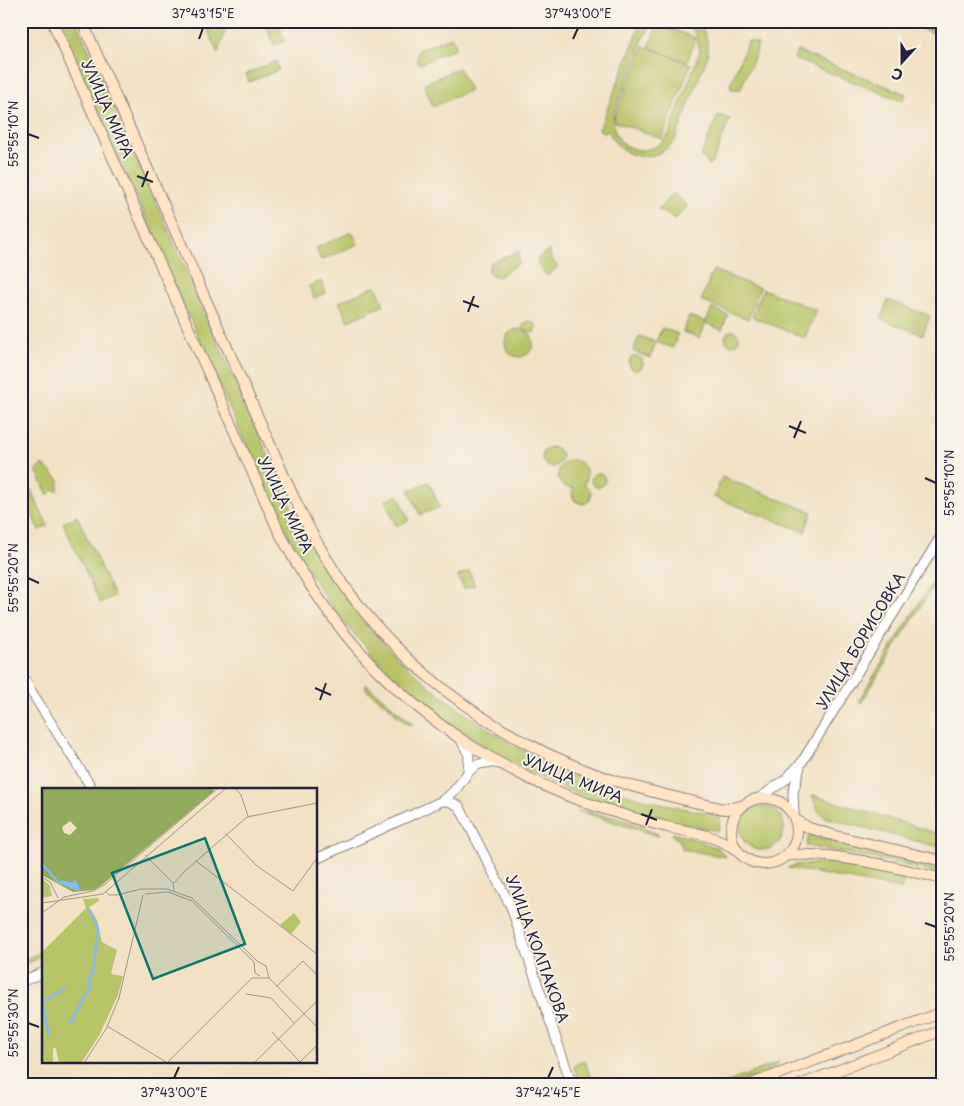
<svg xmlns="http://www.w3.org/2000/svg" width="964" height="1106" viewBox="0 0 964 1106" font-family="'Playpen Sans',sans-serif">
<rect width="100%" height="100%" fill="#f7f3e8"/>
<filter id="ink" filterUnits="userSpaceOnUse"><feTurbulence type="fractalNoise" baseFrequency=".02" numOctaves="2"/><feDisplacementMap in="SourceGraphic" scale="10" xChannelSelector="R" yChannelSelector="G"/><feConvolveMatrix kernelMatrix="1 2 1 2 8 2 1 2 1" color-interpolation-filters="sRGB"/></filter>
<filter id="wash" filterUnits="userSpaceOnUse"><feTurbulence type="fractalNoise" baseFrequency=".0096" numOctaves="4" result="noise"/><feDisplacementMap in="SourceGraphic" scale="20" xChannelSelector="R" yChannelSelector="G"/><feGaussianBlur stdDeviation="1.12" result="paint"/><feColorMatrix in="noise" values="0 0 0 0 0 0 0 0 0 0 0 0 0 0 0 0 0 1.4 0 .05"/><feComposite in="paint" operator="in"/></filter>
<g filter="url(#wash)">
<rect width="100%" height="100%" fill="#f2e1c4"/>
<g fill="#b7c568" stroke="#6c7452">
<path d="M 58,21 L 76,21 L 285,494 C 294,512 302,531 313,548 C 382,665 487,745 614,790 C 648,802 685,808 721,816 L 718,831 C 676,822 634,814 593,800 C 507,768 431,717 369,650 C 359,639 348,628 339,616 C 311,580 291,540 270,499 Z"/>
<polygon points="204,21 228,21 218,54"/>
<polygon points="264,21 277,21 285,41 274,45"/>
<path d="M 642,21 L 660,21 L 651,27 L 644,36 L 614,112 L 613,120 L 643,46 L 691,64 L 662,139 L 613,121 C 614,153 653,160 669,134 L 700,51 L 696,34 L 689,26 L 680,21 L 697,22 C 706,32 709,42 708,55 L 675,140 C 654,166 619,160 608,129 L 606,133 L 599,130 Z"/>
<polygon points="902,21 926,21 943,27 943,37"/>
<polygon points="658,24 696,38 687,62 649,47"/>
<polygon points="451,37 455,43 455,48 420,64 417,62 418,50"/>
<path d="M 748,41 L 758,44 C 755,62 746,72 741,89 L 731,89 L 730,85 Z"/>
<polygon points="797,51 906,94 902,101 794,59"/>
<polygon points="276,61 279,70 249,82 246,74"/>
<polygon points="459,68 470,90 433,107 424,84"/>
<polygon points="718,115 730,119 713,161 709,165 701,157"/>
<polygon points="673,193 687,206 676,219 658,210"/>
<polygon points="352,232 358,244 321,260 316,248"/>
<polygon points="549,250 551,258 558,267 547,276 539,267 537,259"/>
<polygon points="519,251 519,263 498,277 490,274 488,270 490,263"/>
<polygon points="713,270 760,288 748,319 701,301"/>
<polygon points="321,281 326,293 314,298 309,286"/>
<polygon points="376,286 384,305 348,321 339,302"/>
<polygon points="763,289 816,310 805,338 752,317"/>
<polygon points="888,300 930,316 923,335 881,319"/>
<polygon points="712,308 728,315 722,330 706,323 700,338 683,332 689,316 706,322"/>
<path d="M 528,321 C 535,321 539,327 534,333 L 522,329 L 523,325 Z"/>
<polygon points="662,328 678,334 673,348 656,342 650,358 633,351 639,336 656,342"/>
<circle cx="519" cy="343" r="14"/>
<circle cx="732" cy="338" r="7"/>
<circle cx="636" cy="363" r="7"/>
<circle cx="552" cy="457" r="10"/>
<path d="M 569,460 C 584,459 591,472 584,485 C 593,489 594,499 584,504 L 575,501 L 572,495 L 574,489 L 563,486 C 555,476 557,465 569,460 Z"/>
<polygon points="43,465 59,480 58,491 52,490 48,495 36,470"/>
<circle cx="598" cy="480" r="7"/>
<polygon points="722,477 812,512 805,532 714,497"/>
<polygon points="429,482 440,507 420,515 409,490"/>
<polygon points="30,488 48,526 39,530 21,493"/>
<polygon points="398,495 409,520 396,526 385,501"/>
<polygon points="77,516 114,596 100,603 63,523"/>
<polygon points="943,565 943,570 861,703 859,700"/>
<polygon points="469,571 475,585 464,589 458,576"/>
<polygon points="366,684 413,724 407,724 394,713 395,711 366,689"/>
<polygon points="812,795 943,835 943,848 826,818 818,811"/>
<circle cx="762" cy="828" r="22"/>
<path d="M 578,811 C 602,813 638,822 659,835 L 658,836 Z"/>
<polygon points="673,833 690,838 718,848 726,857 682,849 681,842 672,835"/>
<polygon points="809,835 943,868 943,874 872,858 806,846"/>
<polygon points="829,862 888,874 904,882 901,889 788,868 795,865"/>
<polygon points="41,952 44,956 21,966 21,957 23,960"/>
<polygon points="585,1060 593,1085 581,1085 574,1068 575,1065"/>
<path d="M 779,1062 C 769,1075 737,1085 721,1085 Z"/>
</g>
</g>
<g filter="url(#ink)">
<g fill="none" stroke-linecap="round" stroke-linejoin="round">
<defs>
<g id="tertiary">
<polyline points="21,675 93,790"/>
<polyline points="461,740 469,755 468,772"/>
<polyline points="761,797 785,780 802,762 943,533"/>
<path d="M 442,801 C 469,785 463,756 500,764"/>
<polyline points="794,815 793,792 800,767"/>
<polyline points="316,859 442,801 449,801 459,806 511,907 572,1085"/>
<polyline points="21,982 44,972"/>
</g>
<g id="secondary">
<path d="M 52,21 L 279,532 C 298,568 320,602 345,634 C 409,713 498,772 595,806 C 619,814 643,821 667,827 C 690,832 716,835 735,849"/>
<path d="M 82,21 L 293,496 C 303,516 313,537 325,556 C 388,661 493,739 609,779 C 645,791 682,799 719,808 L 726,809 L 742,806"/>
<circle cx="764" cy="831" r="33"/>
<polyline points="796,820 809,828 836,836 943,861"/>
<path d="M 784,856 C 828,850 899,868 943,879"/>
<polyline points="749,1085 943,1012"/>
<polyline points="800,1085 943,1030"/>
</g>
</defs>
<use href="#tertiary" stroke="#8a8280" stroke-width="11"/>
<use href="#secondary" stroke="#8a8280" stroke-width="12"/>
<use href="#tertiary" stroke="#fff" stroke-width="9"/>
<use href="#secondary" stroke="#ffe4c6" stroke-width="10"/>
<polyline stroke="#22223b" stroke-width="2.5" points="933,1085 943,1082"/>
</g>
</g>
<path fill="none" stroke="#22223b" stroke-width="2" d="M 199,39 L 203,28M 573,39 L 578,28M 28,134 L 39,138M 137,176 L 153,182M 142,187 L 148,171M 463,301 L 479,307M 468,312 L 474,296M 789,426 L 806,433M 794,438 L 801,421M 925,478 L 936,483M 28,578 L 39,583M 315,688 L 331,695M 320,700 L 326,683M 641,814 L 657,820M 646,825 L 652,809M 925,923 L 936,927M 28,1023 L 39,1027M 174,1078 L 179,1067M 548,1078 L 553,1067"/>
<g text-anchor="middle" stroke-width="4" stroke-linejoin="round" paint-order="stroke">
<g font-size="15" fill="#22223b" stroke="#f7f3e8">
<text transform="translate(107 109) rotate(66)" y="5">УЛИЦА МИРА</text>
<text transform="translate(285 505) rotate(64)" y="5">УЛИЦА МИРА</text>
<text transform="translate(861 641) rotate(-59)" y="5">УЛИЦА БОРИСОВКА</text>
<text transform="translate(573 779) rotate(22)" y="5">УЛИЦА МИРА</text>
<text transform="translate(537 949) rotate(70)" y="5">УЛИЦА КОЛПАКОВА</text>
</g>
</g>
<g transform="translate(42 788)">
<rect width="275" height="275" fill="#f2e1c4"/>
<path d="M 0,90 L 8,98 L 10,108 L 0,110 ZM 56,110 L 57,113 L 47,119 L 55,132 L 60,154 L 75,162 L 69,186 L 81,188 L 76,207 L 57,248 L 39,275 L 17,275 L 14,261 L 11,259 L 11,275 L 0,275 L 0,164 L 44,120 L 41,111 ZM 252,125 L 259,134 L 249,146 L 238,137 Z" fill="#b7c568"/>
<path d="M 0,0 L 170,0 L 172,3 L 61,96 L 52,102 L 31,104 L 0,87 ZM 28,33 L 35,40 L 28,47 L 22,45 L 20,39 Z" fill="#91aa5c" fill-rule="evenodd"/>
<path d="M 33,91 L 38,101 L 36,103 L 16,95 L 19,92 L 31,95 Z" fill="#87b9f4"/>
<path fill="none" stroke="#87b9f4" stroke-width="2.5" d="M 0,76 L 16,94M 0,213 L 7,247M 1,214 L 24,200M 28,236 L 48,198 L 47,190 L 51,185 L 56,140 L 47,121"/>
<path fill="none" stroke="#9f958d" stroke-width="1" d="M 193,0 L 199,7 L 206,28M 183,45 L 215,78M 103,67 L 131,95M 154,73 L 275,166M 215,78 L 251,103 L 275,70M 0,89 L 8,94 L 16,110M 132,102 L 131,96 L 144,82 L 205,29 L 275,15M 63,103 L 67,107 L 75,107 L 99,101 L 125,101 L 150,110 L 215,173 L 224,178 L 227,190 L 275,239M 103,106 L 126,104 L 150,113 L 212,174 L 213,185 L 218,188M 0,115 L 61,106 L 184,0M 0,125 L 22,109 L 51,103 L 62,97 L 176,0M 235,198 L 261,173 L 275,187M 204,206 L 229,210 L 252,235M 65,238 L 124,274M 230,244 L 259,275M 42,275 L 64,241 L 77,210 L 101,107M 125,275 L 210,190 L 227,190M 212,275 L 275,213M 257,275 L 275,257"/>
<path fill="#0f766e" fill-opacity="0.15" stroke="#0f766e" stroke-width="2.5" d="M 163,50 L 203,156 L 111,191 L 70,85 Z"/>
<rect width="275" height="275" fill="none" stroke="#22223b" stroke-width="2.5"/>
</g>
<rect width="964" height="1106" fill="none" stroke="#f7f3e8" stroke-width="55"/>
<g transform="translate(902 62) rotate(201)" stroke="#f7f3e8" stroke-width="4" paint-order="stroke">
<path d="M0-4L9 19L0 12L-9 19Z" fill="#22223b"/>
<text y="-8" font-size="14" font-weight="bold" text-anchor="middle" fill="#22223b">С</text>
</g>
<rect x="28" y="28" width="908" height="1050" fill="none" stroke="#22223b" stroke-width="2"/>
<g font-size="12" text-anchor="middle" fill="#22223b">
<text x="203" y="18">37°43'15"E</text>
<text x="578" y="18">37°43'00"E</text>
<text transform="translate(14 134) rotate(-90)" y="4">55°55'10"N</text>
<text transform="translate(950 483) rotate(-90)" y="4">55°55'10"N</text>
<text transform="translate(14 578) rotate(-90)" y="4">55°55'20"N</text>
<text transform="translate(950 927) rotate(-90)" y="4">55°55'20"N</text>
<text transform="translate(14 1023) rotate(-90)" y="4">55°55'30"N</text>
<text x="174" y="1097">37°43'00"E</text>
<text x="548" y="1097">37°42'45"E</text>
</g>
</svg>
